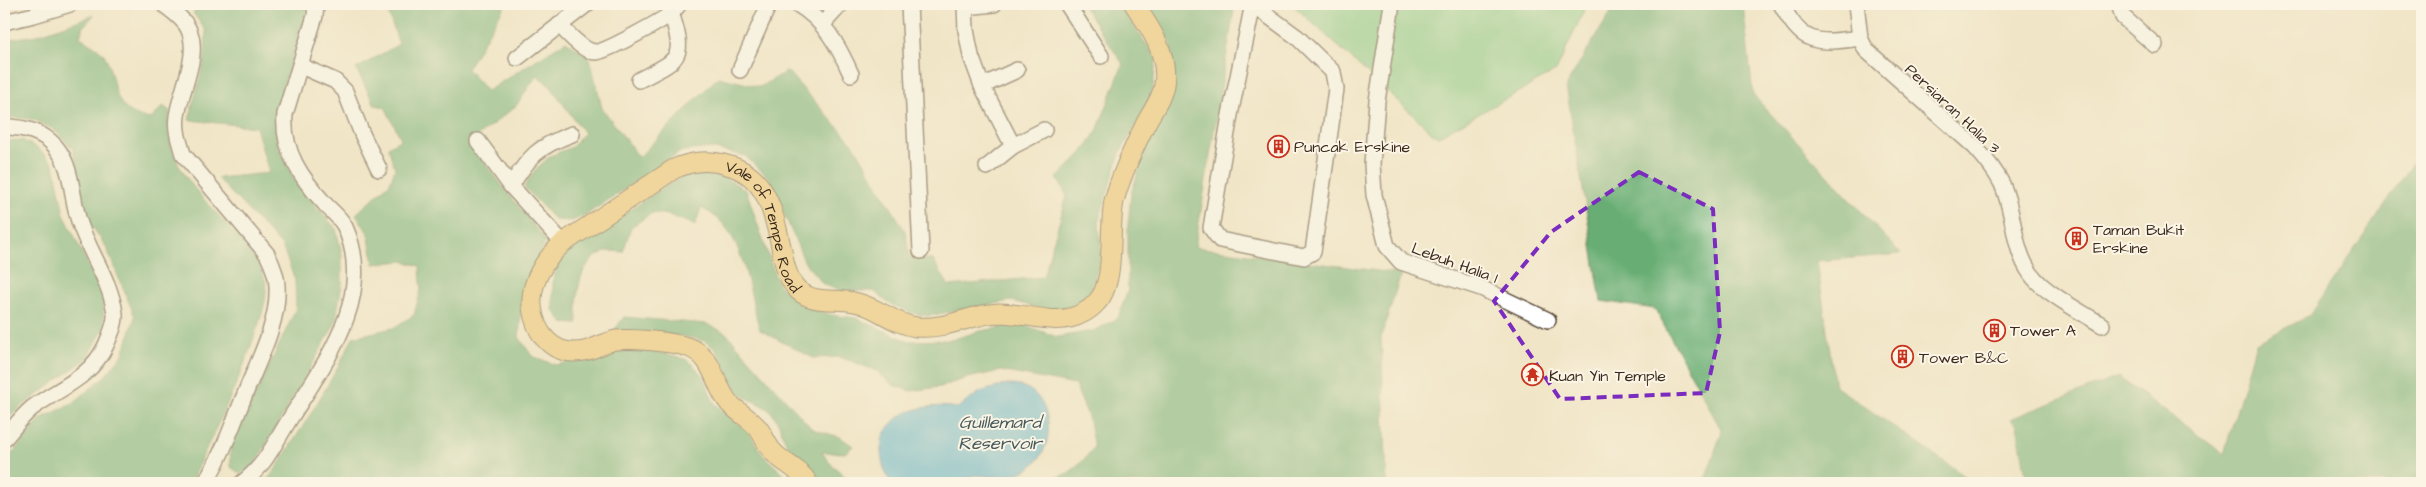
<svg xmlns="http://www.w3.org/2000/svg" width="2426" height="487" viewBox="0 0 2426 487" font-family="'Architects Daughter',sans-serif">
<rect width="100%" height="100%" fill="#fcf5e5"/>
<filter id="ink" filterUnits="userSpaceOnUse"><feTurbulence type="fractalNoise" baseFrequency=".02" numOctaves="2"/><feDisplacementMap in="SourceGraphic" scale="10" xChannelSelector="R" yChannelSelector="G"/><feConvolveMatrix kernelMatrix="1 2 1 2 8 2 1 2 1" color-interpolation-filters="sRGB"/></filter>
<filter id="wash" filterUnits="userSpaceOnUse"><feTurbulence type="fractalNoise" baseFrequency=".0096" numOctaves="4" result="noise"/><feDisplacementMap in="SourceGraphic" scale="20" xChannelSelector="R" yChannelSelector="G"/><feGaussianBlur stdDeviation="1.12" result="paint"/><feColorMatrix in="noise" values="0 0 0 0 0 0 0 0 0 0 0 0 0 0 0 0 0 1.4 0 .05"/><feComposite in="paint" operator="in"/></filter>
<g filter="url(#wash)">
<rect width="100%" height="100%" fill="#f1e5c7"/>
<polygon fill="#80c986" stroke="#5e7a52" points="1292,4 1587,4 1556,71 1437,137"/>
<g fill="#68ad73" stroke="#526c48">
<polygon points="200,4 307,4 308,8 274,115 278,146 295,181 336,229 342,254 342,284 335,324 254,466 240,474 231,467 230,449 296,309 295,280 282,246 217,178 269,173 256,127 189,120 205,57 206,31 193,13"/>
<path d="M 385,4 L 506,4 L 467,69 L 487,91 L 566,41 L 590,58 L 602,108 L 639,157 L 718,77 L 760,87 L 787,71 L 854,145 L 905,231 L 910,258 L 933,260 L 949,286 L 1043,277 L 1067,196 L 1057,178 L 1082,153 L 1097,131 L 1123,64 L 1082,4 L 1119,4 L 1156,58 L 1153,90 L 1140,119 L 1120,153 L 1099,220 L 1101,257 L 1089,298 L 1068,307 L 1051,311 L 1011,301 L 927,316 L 908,312 L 887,302 L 874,291 L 841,291 L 824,285 L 805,263 L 769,178 L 745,156 L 711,148 L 682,151 L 586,215 L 572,221 L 555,220 L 524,187 L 535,170 L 550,156 L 572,147 L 584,133 L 551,87 L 537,75 L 516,106 L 469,143 L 546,241 L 528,278 L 521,310 L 519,337 L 532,356 L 556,365 L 625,349 L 664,353 L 688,360 L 703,375 L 714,403 L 748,431 L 763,455 L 793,483 L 263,483 C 276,472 284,455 294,440 C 316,406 336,373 353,337 L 393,328 L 414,315 L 421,289 L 420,266 L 403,261 L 374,264 L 368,233 L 356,214 L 390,183 L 395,168 L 388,147 L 401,139 L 385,107 L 375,105 L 356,69 L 399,44 Z"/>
<path d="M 1146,4 L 1235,4 L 1195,247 L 1401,274 L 1381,337 L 1387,483 L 1017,483 C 1035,475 1043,481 1058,477 C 1075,472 1084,460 1094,447 L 1088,416 L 1075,385 L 1001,371 L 967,378 L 940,387 L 910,391 L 893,385 L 877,371 L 840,357 L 813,358 L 760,330 C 747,290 746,227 701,208 L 695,225 L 669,215 L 652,213 L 631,227 L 623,252 C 618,252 609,250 604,252 C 575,264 577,298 577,324 L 563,323 L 553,309 L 553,281 L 559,257 L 661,189 L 690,173 L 721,175 L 746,190 L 778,284 L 800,305 L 832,315 L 856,318 L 908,341 L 951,340 L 980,331 L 1022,324 L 1057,337 L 1094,331 L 1118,318 L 1128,290 L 1128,225 L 1131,194 L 1153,128 L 1175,86 L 1171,43 Z"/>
<polygon points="1616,4 1743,4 1753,95 1901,254 1817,261 1835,386 1975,483 1704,483 1722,431 1655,309 1601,301 1566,85"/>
<path d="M 94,15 L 83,27 L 80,37 C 87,42 101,48 105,56 C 119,86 109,112 151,119 L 163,106 L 170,111 C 158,172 222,210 253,256 C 258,264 266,277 266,286 C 267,302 260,320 255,334 C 238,386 213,434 190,483 L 4,483 L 4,463 L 42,418 L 72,404 L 106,375 L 123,354 L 135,317 L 106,247 L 86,217 L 73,149 L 53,129 L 32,119 L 4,117 L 4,40 L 37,35 Z"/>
<polygon points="22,140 39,149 54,164 64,214 103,297 104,327 88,358 22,406 4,422 4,141"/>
<polygon points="2422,150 2422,483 1978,483 2027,481 2017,425 2010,419 2118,377 2224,454 2256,343 2309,316"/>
<path d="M 624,317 L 707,324 L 726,333 L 812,429 L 840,437 L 853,446 L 845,453 L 822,452 L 831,464 L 853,483 L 818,483 C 814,469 800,463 791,452 C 782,439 782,424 771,412 C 761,401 743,401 734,386 C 725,372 723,351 706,342 C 688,333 634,334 612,333 Z"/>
</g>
<path fill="#57b3d5" stroke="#496e7a" d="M 1004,385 C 1012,385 1022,385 1030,390 C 1056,408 1055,456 1024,471 C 1009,478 991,477 975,475 L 963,483 L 890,482 C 861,427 907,399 958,408 L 980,392 Z"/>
</g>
<g filter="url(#ink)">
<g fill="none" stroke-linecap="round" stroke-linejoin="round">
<defs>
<g id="minor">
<path d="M 163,4 C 172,11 183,18 188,28 C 201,54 181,89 177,116 C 175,129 179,141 183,154 L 267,254 C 272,264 277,275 277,286 C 279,321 260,357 247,389 C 234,421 223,454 205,483"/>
<path d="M 797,4 C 824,20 838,45 851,74"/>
<polyline points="909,4 921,251"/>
<polyline points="965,4 966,30 971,56 982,86 1013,146"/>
<polyline points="1067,4 1101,56"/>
<polyline points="1252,4 1297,37 1333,72 1336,89 1313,252 1304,257 1220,240 1211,228 1230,115 1253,4"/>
<polyline points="1392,4 1377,101 1372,164 1374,195 1387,246 1401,262 1481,288 1548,320"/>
<path d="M 1781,4 C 1803,45 1816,44 1860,38"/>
<path d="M 1856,4 L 1860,38 L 1866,50 L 1975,147 C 1985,158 1995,170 2002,184 C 2015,213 2012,248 2031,274 C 2043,292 2083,313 2102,325"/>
<polyline points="2119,4 2123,17 2155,45"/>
<polyline points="966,7 994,4"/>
<polyline points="4,22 34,15 70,4"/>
<polyline points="823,24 841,4"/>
<path d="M 559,25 C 568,33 583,52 596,52 C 606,52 663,20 672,13 C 674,10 677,7 679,4"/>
<polyline points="517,58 587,4"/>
<polyline points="301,66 335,81 345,91 362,134 379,169"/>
<polyline points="740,70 769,4"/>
<path d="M 639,80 C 678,60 687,59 671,13"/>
<polyline points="982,86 1017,70"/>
<path d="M 4,127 C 23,127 42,131 55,146 C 73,166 71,197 79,221 C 89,253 110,279 115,313 C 116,323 110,336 106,345 C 91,378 59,388 32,408 C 21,417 13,429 4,439"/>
<polyline points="478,141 511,186 563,243"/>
<polyline points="987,167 1013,146 1044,130"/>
<path d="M 511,186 C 529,156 539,146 572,134"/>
<path d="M 242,483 C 266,465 275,442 291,417 C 326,361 376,296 345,227 C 341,218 331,211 325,204 C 301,178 282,151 285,114 L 315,16 L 316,4"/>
</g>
<g id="major">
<path id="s1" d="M 808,483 C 800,469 786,465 774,453 C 767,446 764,436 758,428 C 749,418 738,412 729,403 C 713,384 715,357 688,347 C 673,342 631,338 616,340 C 605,342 595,349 584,351 C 553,357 535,334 532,306 C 530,281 546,258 563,243 L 674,169 C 692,161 708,159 727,165 C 768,175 774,215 782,251 C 784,264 788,280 798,290 C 813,304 835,298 854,302 C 877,306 893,324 916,327 C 946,330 971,314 999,313 C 1023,313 1047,323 1070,318 C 1079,316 1090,310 1096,303 C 1117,283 1108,230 1114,201 C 1121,175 1134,147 1146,123 C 1152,111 1162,99 1164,85 C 1169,55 1150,27 1134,4"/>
</g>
</defs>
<use href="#minor" stroke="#564637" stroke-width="18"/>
<use href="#major" stroke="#564637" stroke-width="21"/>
<use href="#minor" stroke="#fff" stroke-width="15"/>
<use href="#major" stroke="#efc469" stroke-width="19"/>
</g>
</g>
<path d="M0 0H2426V487H0ZM 1639,172 L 1713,209 L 1720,332 L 1706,393 L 1560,399 L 1494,301 L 1551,232 Z" fill="#f1e5c7" fill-opacity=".55" fill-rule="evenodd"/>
<path fill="none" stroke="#7b2cbf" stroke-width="4" stroke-dasharray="10 6" stroke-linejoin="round" d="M 1639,172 L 1713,209 L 1720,332 L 1706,393 L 1560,399 L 1494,301 L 1551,232 Z"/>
<defs>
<symbol id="building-ring" viewBox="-11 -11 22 22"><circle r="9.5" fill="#fcf5e5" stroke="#c8321e" stroke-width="1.5"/><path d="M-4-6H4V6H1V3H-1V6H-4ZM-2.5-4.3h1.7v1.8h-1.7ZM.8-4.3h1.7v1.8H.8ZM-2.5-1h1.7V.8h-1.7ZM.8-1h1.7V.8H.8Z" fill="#c8321e"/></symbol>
<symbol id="temple-ring" viewBox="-11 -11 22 22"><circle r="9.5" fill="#fcf5e5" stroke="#c8321e" stroke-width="1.5"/><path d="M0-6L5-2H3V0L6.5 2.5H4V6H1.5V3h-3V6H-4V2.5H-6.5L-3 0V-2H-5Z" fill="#c8321e"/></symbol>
</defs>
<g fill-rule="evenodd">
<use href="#building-ring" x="1266" y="134" width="25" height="25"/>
<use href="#building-ring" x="2064" y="226" width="25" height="25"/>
<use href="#building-ring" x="1982" y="318" width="25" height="25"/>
<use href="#building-ring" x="1890" y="344" width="25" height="25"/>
<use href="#temple-ring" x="1520" y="362" width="25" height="25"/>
</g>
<g text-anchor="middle" stroke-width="4" stroke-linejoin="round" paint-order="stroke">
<g font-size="16" fill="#3b2a1e" stroke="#fcf5e5">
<text transform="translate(1953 108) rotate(43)" y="6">Persiaran Halia 3</text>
<text dy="6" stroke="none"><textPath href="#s1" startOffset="706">Vale of Tempe Road</textPath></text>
<text transform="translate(1455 262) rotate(20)" y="6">Lebuh Halia 1</text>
</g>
<g font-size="16" fill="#3b2a1e" stroke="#fcf5e5" text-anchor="start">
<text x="1294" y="152">Puncak Erskine</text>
<text x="2093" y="235">Taman Bukit<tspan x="2093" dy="18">Erskine</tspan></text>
<text x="2010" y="336">Tower A</text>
<text x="1919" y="363">Tower B&amp;C</text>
<text x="1549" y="381">Kuan Yin Temple</text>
</g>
<g font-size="18" font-style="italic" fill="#455a5e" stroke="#fcf5e5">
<text x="1000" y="428">Guillemard<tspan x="1000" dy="21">Reservoir</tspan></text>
</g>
</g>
<rect width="2426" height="487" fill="none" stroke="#fcf5e5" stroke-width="20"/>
</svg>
